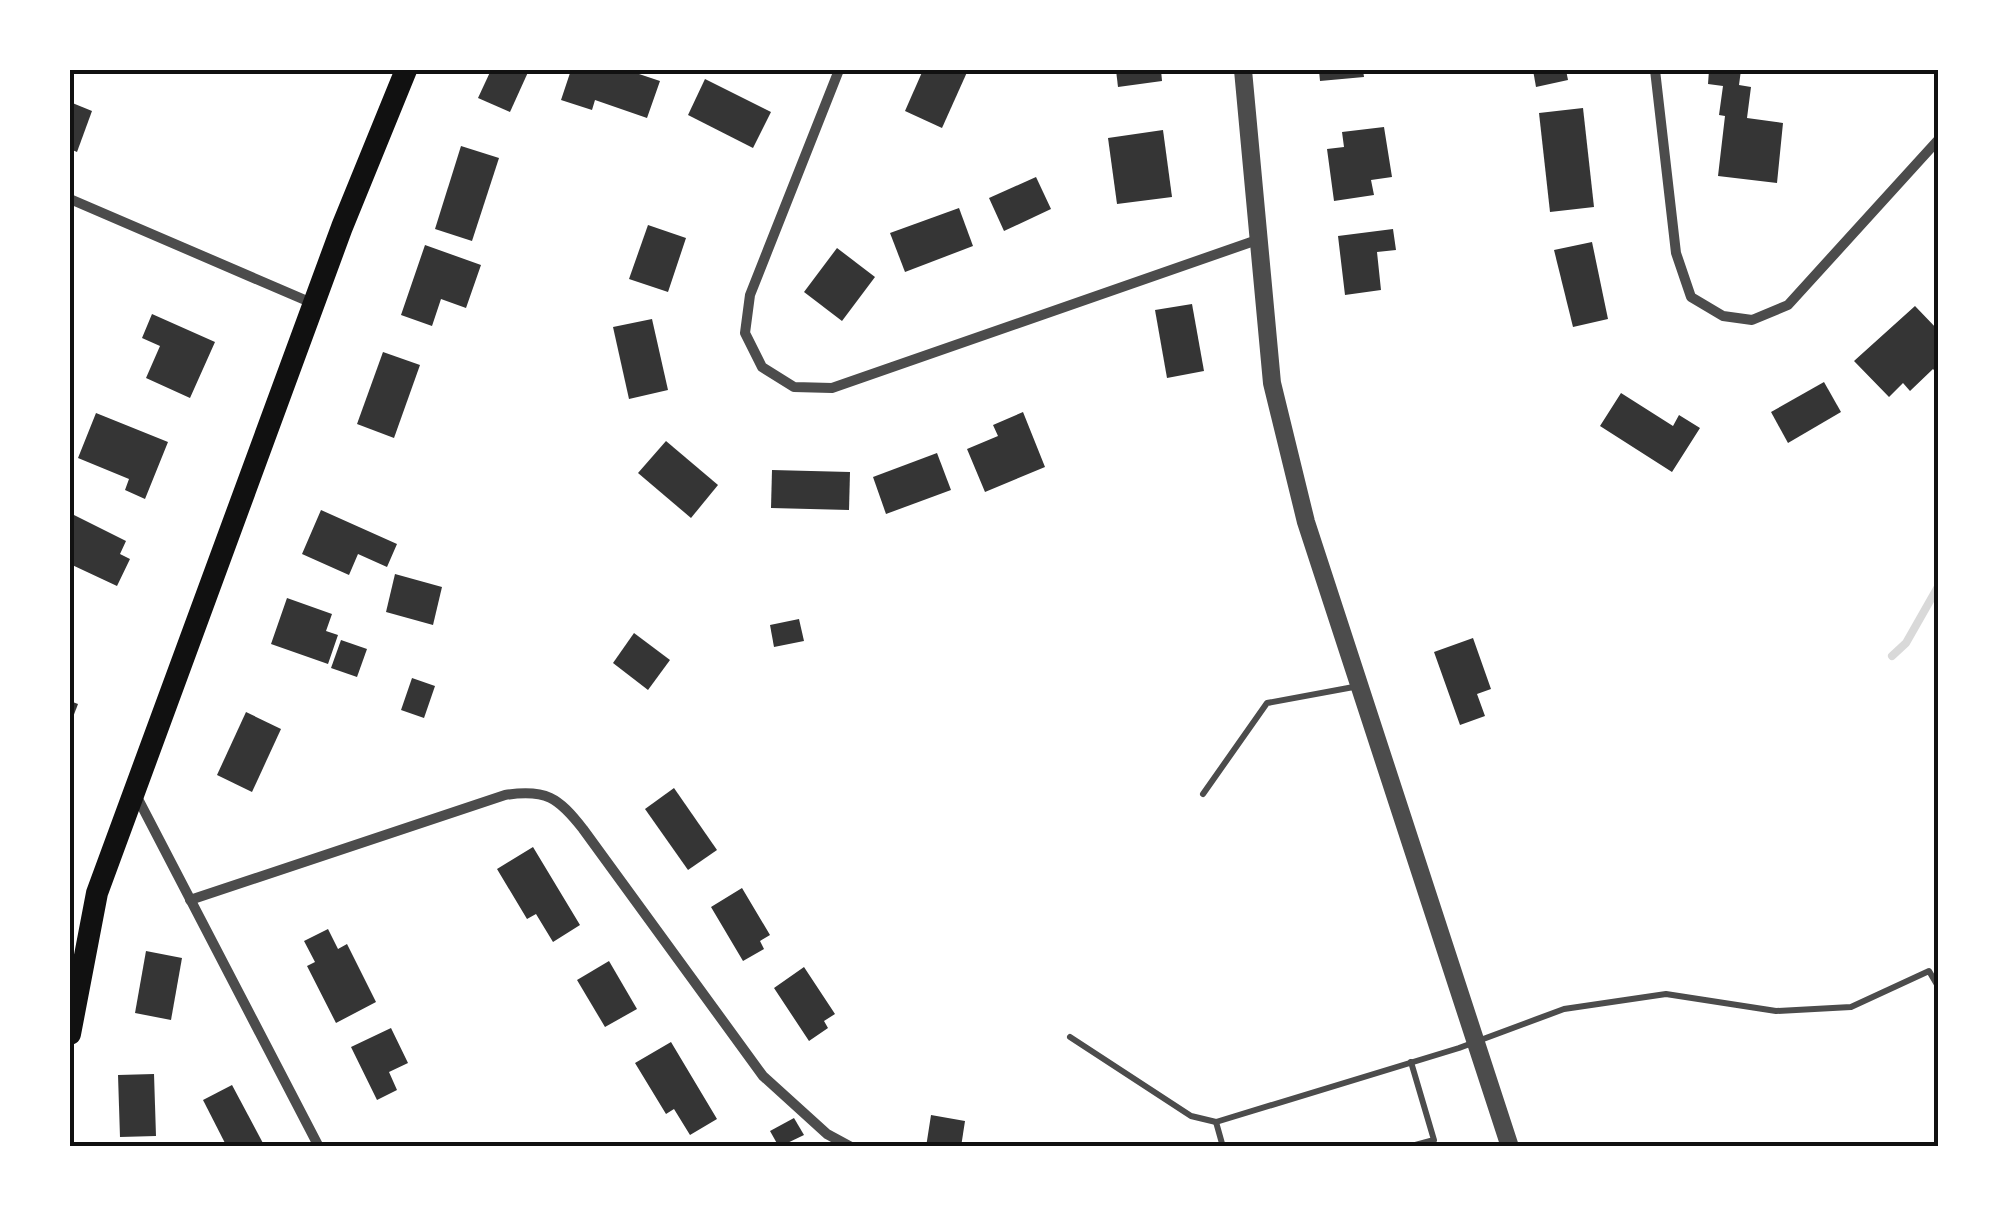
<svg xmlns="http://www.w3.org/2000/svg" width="2009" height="1217" viewBox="0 0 2009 1217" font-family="Manrope,sans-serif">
<rect width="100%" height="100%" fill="#fff"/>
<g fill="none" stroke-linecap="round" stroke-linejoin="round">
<polyline stroke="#d9d9d9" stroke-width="8" points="1892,656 1906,643 1939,585"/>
</g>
<g fill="#353535">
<polygon points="491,70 529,70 510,112 478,98"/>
<polygon points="571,70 627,70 660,81 647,118 595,100 592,110 561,100"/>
<polygon points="923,70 968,70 942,128 905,111"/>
<polygon points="1116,70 1161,70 1162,81 1118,87"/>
<polygon points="1319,70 1363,70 1364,77 1320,81"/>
<polygon points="1533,70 1566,70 1568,80 1536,87"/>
<polygon points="1709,70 1741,70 1739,85 1751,87 1747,118 1783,123 1777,183 1718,176 1725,116 1719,115 1723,86 1708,84"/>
<polygon points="705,79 771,112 753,148 688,115"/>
<polygon points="70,102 92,111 77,152 70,149"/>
<polygon points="1583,108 1594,207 1550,212 1539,113"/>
<polygon points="1384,127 1392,177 1371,180 1374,195 1334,201 1327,149 1344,147 1342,132"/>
<polygon points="1163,130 1172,197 1117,204 1108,138"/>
<polygon points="461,146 499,158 472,241 435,229"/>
<polygon points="1036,177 1051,209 1004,231 989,198"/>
<polygon points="959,208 973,246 905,272 890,233"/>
<polygon points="648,225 686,238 668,292 629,279"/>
<polygon points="1393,229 1396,250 1377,252 1381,290 1345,295 1338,236"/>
<polygon points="1592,242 1608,319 1573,327 1554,250"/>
<polygon points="425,245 481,265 466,308 441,299 432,326 401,315"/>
<polygon points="837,248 875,277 842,321 804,292"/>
<polygon points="1192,304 1204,371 1167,378 1155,310"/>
<polygon points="1915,306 1939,331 1939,376 1933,369 1910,391 1903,383 1889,397 1854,361"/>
<polygon points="152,314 215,342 190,398 146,378 160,346 142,338"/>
<polygon points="652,319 668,390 629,399 613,327"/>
<polygon points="383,352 420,365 394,438 357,424"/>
<polygon points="1824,382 1841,412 1788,443 1771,412"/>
<polygon points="1621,393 1673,426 1679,415 1700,428 1672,472 1600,426"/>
<polygon points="1023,412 1045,467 985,492 967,449 998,436 993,425"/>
<polygon points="96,413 168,442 145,499 125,490 129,479 78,458"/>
<polygon points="666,441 718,485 691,518 638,473"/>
<polygon points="937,453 951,490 886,514 873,477"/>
<polygon points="772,470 850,472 849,510 771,508"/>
<polygon points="321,510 397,544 387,567 358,554 349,575 302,554"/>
<polygon points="70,513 126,541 120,554 130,559 117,586 70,564"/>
<polygon points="395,574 442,587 433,625 386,612"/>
<polygon points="287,598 332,614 326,631 338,635 328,664 271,644"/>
<polygon points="799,619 804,641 774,647 770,625"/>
<polygon points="634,633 670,660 648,690 613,663"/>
<polygon points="1473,638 1491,689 1477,694 1485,716 1460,725 1434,652"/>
<polygon points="341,640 367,649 357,677 331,668"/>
<polygon points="412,678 435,686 424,718 401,710"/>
<polygon points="70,701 78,704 70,725"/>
<polygon points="246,712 281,729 252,792 217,775"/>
<polygon points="674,788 717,850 688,870 645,809"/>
<polygon points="533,847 580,925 553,942 536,914 527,919 497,869"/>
<polygon points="742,888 770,935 760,941 764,949 743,961 711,907"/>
<polygon points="328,929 338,949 347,944 376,1002 336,1023 307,966 315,962 304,941"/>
<polygon points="146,951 182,958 171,1020 135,1013"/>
<polygon points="609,961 637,1009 605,1027 577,980"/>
<polygon points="804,967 835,1014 824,1021 828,1028 809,1041 774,988"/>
<polygon points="391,1028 408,1063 389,1072 397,1090 377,1100 351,1047"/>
<polygon points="671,1042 717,1119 690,1135 674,1109 666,1114 635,1063"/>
<polygon points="154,1074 156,1136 120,1137 118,1075"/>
<polygon points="232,1085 265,1147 227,1147 203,1100"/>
<polygon points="931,1115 965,1121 961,1147 926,1147"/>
<polygon points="794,1118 804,1135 779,1147 770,1131"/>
</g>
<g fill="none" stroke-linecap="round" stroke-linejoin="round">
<g stroke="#4c4c4c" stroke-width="6">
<polyline points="1203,794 1267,703 1359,686"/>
<polyline points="1070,1037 1191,1116 1216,1122 1459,1048 1564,1009 1666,994 1776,1011 1851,1007 1929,971 1939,988"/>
<polyline points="1216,1122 1223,1147"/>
<polyline points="1408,1147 1434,1140 1411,1062"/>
</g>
<g stroke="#4c4c4c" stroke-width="10">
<polyline points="839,70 750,295 745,333 762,367 794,387 832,388 1257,240"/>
<polyline points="1655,70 1676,253 1691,297 1723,316 1752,320 1788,305 1939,139"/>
<polyline points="70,199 312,303"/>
<polyline points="136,795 319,1147"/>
<path d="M 190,900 L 505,795 C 546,789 558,797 583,829 L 763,1076 L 827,1134 L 851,1147"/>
</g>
<polyline stroke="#4c4c4c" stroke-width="18" points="1243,70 1272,383 1306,522 1510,1147"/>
<polyline stroke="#111" stroke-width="22" points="70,1034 97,893 342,227 406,70"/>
</g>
<rect width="2009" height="1217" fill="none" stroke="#ffffff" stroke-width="145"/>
<rect x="72" y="72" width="1864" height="1072" fill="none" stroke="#111" stroke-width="4"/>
</svg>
